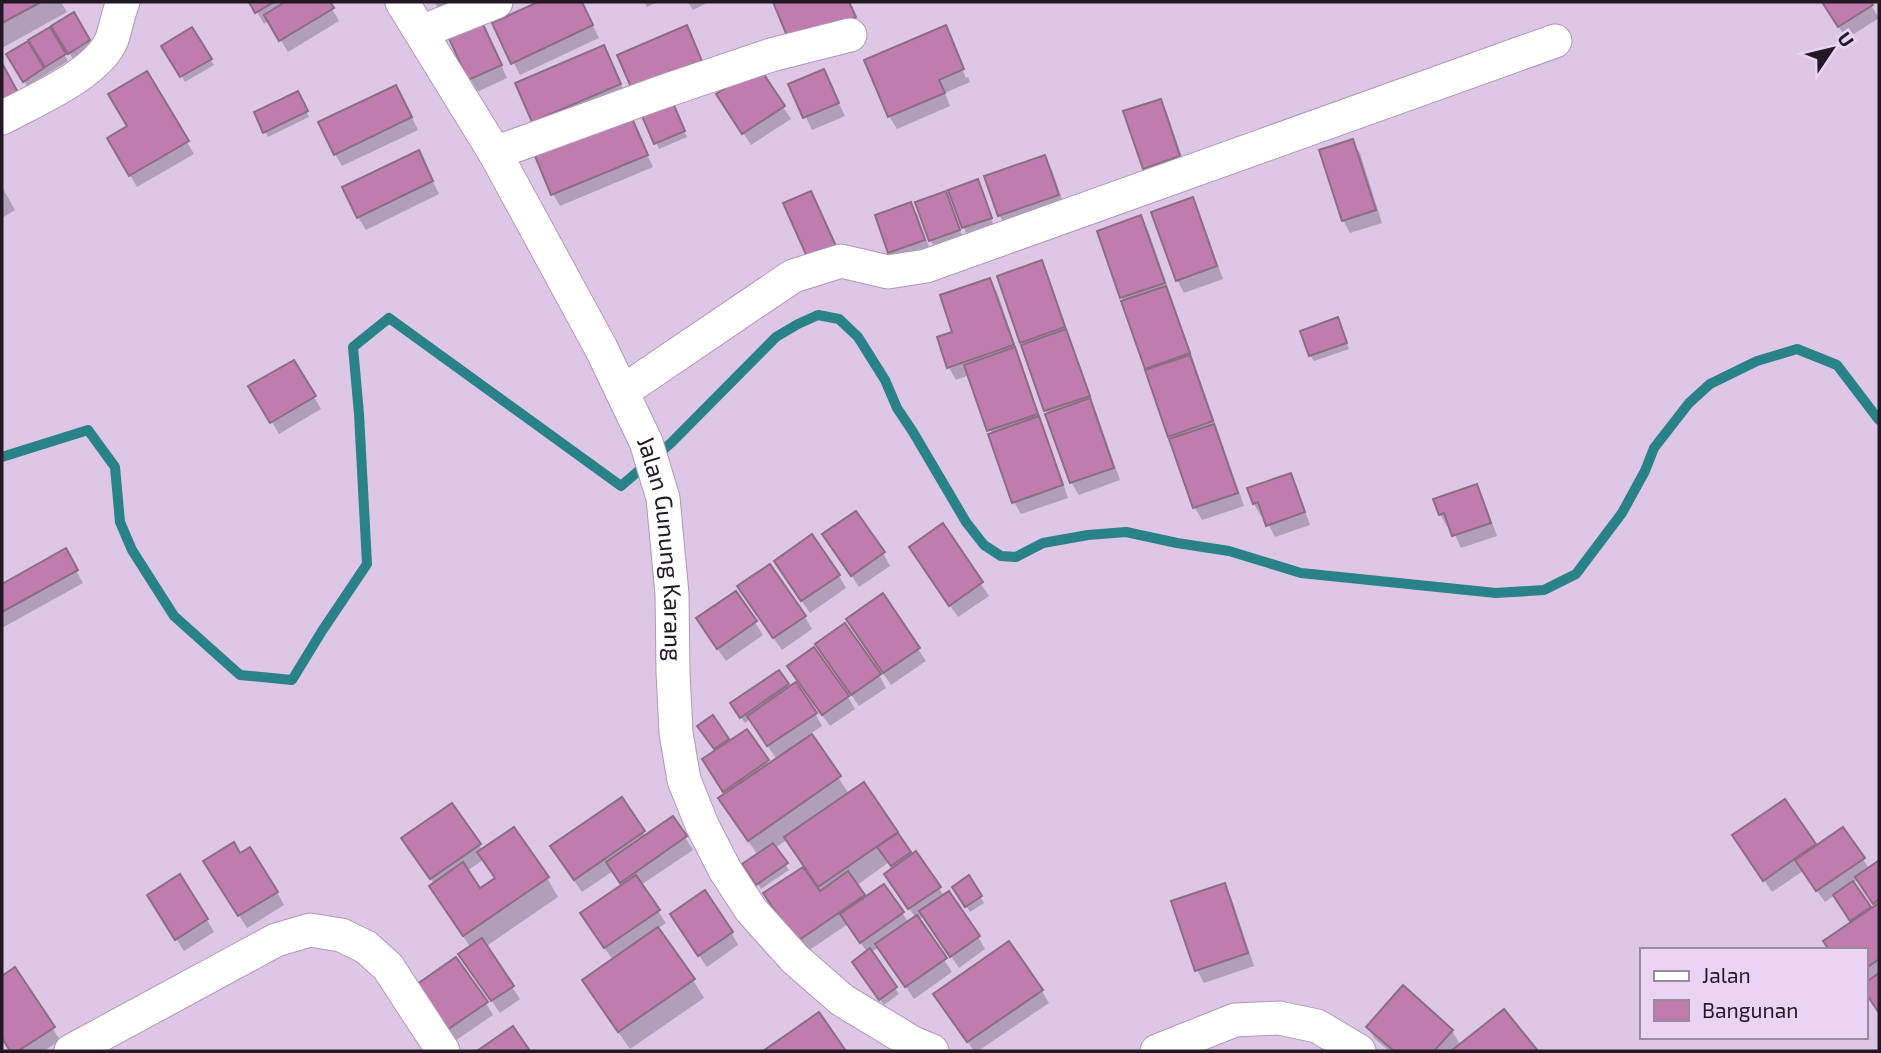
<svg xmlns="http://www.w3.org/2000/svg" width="1881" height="1053" viewBox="0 0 1881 1053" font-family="'Exo 2',sans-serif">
<rect width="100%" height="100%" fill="#dec6e7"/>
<g fill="#0003" fill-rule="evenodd">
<polygon points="2,2 61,2 67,12 2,48"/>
<polygon points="251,2 328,2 339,21 288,52 269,21 264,24"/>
<polygon points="435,2 466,2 444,20"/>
<polygon points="543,2 581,2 599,38 520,75 494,24"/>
<polygon points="644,2 657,2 647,7"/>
<polygon points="688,2 709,2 693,10"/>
<polygon points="775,2 850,2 861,30 791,43"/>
<polygon points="1824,2 1869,2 1879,18 1846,39"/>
<polygon points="74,15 92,46 73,59 60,38 56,41 68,61 27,86 8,54"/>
<polygon points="192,30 214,65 185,82 164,47"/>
<polygon points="486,31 507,78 477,92 448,32"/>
<polygon points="949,38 966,78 968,77 970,82 945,93 950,106 897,129 889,116"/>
<polygon points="610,60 626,96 533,121"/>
<polygon points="823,71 845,116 812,130 791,85"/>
<polygon points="146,73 194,154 137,187 109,139 129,127"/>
<polygon points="301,99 309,117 268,137 265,132"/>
<polygon points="403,99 418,130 342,166 335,154"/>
<polygon points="1160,101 1167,113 1186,169 1152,180 1145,168"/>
<polygon points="726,107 783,107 791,119 751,145"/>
<polygon points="675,111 687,137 659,149 645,117"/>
<polygon points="630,118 653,167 560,206 553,194"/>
<polygon points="1352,141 1360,153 1382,223 1350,233 1343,220"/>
<polygon points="1045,157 1052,170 1065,208 1007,228 999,215"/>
<polygon points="425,165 439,194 366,230 358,217"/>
<polygon points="2,187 15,210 2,218"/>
<polygon points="981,187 993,224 966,233 950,191"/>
<polygon points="949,199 962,236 934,246 930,240"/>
<polygon points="1192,199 1199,212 1223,279 1184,293 1177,280"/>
<polygon points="911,204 918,216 931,253 897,264 889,252"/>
<polygon points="1140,218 1148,230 1244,506 1202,520 1195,508 1099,232"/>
<polygon points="1041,262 1048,275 1120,480 1079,495 1071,482 1022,342"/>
<polygon points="990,280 997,292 1068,498 1021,514 1014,502 992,434 970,375 956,380 949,368 939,338 955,333"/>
<polygon points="1341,325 1349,349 1314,361 1310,355"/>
<polygon points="294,362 321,409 279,434 251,387"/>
<polygon points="1290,475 1297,488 1310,525 1275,537 1264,515 1261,516 1254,504 1249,489"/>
<polygon points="1476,486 1483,498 1497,536 1461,548 1451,526 1447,527 1440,514"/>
<polygon points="942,526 989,596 958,617 918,560"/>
<polygon points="832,546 883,553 890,566 859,587"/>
<polygon points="65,551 83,583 2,628 2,586"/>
<polygon points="783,574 839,576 846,588 810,613"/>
<polygon points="736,593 763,635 726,661 705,631"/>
<polygon points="882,596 926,661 891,685 855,632"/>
<polygon points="746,599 805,617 812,629 782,650"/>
<polygon points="817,645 879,675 886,688 859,706"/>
<path d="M 779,672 L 789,689 L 815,713 L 822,726 L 810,734 L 849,794 L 896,832 L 912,856 L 939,888 L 944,896 L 978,937 L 985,949 L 959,968 L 924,916 L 918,920 L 952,972 L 914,999 L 879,947 L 871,952 L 899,994 L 884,1005 L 857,968 L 867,952 L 848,924 L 805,953 L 765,894 L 805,867 L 788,839 L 775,848 L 789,870 L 761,889 L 745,864 L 758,855 L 731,817 L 726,795 L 711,772 L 716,751 L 703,732 L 713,718 L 729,742 L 746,731 L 769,765 L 777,760 L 750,719 L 745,723 L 736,710 ZM 889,862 L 894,869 L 893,887 L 916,918 L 909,923 L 884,886 L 865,899 L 856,886 Z"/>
<polygon points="796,679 848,697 855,709 830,726"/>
<path d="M 1784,801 L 1817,848 L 1863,859 L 1869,869 L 1877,863 L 1879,867 L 1879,1012 L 1865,990 L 1865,950 L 1853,923 L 1835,895 L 1825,902 L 1803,871 L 1772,892 L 1742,848 ZM 1858,879 L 1876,907 L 1871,911 L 1852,884 Z"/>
<path d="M 452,805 L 482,850 L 547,878 L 558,897 L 485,947 L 520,999 L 500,1013 L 468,967 L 471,948 L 442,905 L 431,886 L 434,884 L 411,851 ZM 483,860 L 496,880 L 480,891 L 467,871 Z"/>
<polygon points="673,818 693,850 641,885 666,923 657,929 693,980 704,998 630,1049 595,999 613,960 589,926 623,886 613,871 582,892 559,859 643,832 646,837"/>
<polygon points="240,855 277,892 284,905 247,928 213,874"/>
<polygon points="968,878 984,903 970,912 954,888"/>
<polygon points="1224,885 1231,897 1254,966 1204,983 1197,970"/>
<polygon points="156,908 207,920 214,932 184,951"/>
<polygon points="679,927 731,932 738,945 707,967"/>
<polygon points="15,970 60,1040 44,1051 11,1051 2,1037 2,978"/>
<polygon points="1042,991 1049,1003 978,1051 974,1051 943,1006"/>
<polygon points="422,1000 486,1003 493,1015 452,1043"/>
<polygon points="1504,1012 1535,1051 1389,1051 1375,1039 1368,1027 1452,1031 1461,1046"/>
</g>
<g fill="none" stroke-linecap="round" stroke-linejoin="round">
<polyline stroke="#288287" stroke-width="10" points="2,457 88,430 115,467 120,522 132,550 174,616 240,675 292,680 322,631 367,564 359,414 353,347 389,318 621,486 671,443 776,337 798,324 818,315 839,319 858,337 885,380 897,408 913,432 966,522 984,545 1001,556 1016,557 1043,543 1088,535 1126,532 1177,543 1229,551 1301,573 1496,593 1544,590 1576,574 1622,513 1645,471 1654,448 1689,403 1710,384 1757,361 1797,349 1837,365 1879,420"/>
</g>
<g fill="#c07caf" stroke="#8d6d84" stroke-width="2">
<polygon points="2,2 41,2 2,23"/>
<polygon points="249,2 274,2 255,13"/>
<polygon points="285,2 330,2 334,8 279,41 264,15"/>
<polygon points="538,2 582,2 593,25 511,64 492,23"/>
<polygon points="773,2 849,2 856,17 790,43"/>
<polygon points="1822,2 1871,2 1873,5 1838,27"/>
<polygon points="74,12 90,40 68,54 51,26"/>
<polygon points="479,16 502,65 468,80 446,32"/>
<polygon points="687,25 704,66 634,94 617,55"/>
<polygon points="946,25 964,69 939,80 945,93 888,117 864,60"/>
<polygon points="50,27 66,54 45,67 28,40"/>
<polygon points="192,27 212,59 180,77 161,46"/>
<polygon points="28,41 44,68 23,82 6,54"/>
<polygon points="604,45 621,84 532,122 515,83"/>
<polygon points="2,63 22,100 2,111"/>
<polygon points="759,67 785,106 742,134 716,94"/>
<polygon points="824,69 839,103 803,118 788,84"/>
<polygon points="147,71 189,141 129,176 107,138 127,126 108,94"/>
<polygon points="396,85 412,117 334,155 318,122"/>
<polygon points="298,91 308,111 263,133 254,112"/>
<polygon points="1161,99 1180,156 1143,169 1123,111"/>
<polygon points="673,103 685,131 654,144 642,116"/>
<polygon points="631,116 648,155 551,195 535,156"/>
<polygon points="1353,139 1376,210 1342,221 1319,150"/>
<polygon points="419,150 433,181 357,218 342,187"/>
<polygon points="1045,155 1059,195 998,216 984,176"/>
<polygon points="978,179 992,218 962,228 948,190"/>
<polygon points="811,191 836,246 808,259 783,203"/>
<polygon points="946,191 960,230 929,241 915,202"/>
<polygon points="1193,197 1217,266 1176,281 1151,212"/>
<polygon points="911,202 925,240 888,253 875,215"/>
<polygon points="1141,215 1165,283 1120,298 1097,231"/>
<polygon points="1042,260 1065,327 1020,343 997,276"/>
<polygon points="990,278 1014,345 947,368 937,337 952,332 940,295"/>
<polygon points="1166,286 1190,353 1145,369 1121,301"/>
<polygon points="1338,317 1347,343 1309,356 1300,331"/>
<polygon points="1066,329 1090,396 1044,411 1021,345"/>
<polygon points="1015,347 1038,414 987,431 964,365"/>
<polygon points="1190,355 1213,421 1168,437 1145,370"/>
<polygon points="294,360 316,396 270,423 248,386"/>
<polygon points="1090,398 1114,468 1070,483 1045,414"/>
<polygon points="1039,416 1063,485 1012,503 988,434"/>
<polygon points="1214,424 1238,493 1193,508 1169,439"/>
<polygon points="1291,473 1305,512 1266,526 1258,502 1253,504 1247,488"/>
<polygon points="1477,484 1491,523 1452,536 1444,513 1439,515 1433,499"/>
<polygon points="856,511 885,552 851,576 822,534"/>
<polygon points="943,523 983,582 949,606 909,547"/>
<polygon points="812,534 840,575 801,601 774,561"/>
<polygon points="66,548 78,570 2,612 2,584"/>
<polygon points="770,564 806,616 773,638 737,586"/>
<polygon points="736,591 757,621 717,649 696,618"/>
<polygon points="883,593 920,648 883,673 846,619"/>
<polygon points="845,623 881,674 851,695 815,644"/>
<polygon points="814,647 849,696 822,715 787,666"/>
<polygon points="779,670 789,684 740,718 730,703"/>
<polygon points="796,682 817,713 767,746 747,716"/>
<polygon points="713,715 729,739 714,749 697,726"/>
<polygon points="747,729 769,760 723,792 702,759"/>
<polygon points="812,734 841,776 748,841 718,798"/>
<polygon points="864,782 898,832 818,887 784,837"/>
<polygon points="622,797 645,831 574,880 550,846"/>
<polygon points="1785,799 1816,844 1763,881 1732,835"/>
<polygon points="452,803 481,844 430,879 401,838"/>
<polygon points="673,816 687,836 620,883 606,862"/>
<polygon points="514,827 549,877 463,936 429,886 463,862 480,888 495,878 477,852"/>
<polygon points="1843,827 1865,858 1816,891 1795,860"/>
<polygon points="898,833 911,852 891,866 877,847"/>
<polygon points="234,842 240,853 250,847 278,892 238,916 203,861"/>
<polygon points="773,843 788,863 756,885 742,864"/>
<polygon points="916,851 941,887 908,909 884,874"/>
<polygon points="1878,861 1879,863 1879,899 1873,904 1855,877"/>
<polygon points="803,867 820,891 848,871 865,895 796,942 763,893"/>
<polygon points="180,874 208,919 175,940 147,895"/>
<polygon points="636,875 660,910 604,948 580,913"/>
<polygon points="969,875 982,896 965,907 952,887"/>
<polygon points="1853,881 1871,907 1850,921 1833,895"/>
<polygon points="1225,883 1248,953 1195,971 1171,901"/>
<polygon points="884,884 904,912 860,943 840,914"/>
<polygon points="705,890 733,932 698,956 670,914"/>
<polygon points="949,891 980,936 950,957 919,911"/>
<polygon points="1879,903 1879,959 1865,969 1865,950 1829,950 1823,941"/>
<polygon points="917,915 947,958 905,987 875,944"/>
<polygon points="658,927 695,979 618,1032 582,980"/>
<polygon points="482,938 514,986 491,1001 458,954"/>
<polygon points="1009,941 1043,990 967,1042 933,994"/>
<polygon points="870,948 897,987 879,1000 852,962"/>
<polygon points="456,957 488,1002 444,1032 413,987"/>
<polygon points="15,967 55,1027 18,1051 10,1051 2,1038 2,976"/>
<polygon points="1879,973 1879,1013 1865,992 1865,983"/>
<polygon points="1403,985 1453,1030 1434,1051 1394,1051 1366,1027"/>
<polygon points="1504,1009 1538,1051 1451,1051"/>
<polygon points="819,1012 846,1051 763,1051"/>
<polygon points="513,1026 530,1051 477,1051"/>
</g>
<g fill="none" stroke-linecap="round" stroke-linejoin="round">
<defs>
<g id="street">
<path id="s1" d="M 402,2 L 495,153 L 601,348 L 646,442 L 663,498 L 672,594 L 673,672 L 676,733 L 684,780 L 702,825 L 725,870 L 751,910 L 795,959 L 842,1000 L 913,1043 L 932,1051"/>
<polyline points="421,32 496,2"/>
<path d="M 2,118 C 35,100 98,74 112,39 C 116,27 118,14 123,2"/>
<polyline points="495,153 659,93 771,55 850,35"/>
<polyline points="622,392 793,276 841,261 888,272 926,266 1555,41"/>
<polyline points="71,1051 276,940 310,930 341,935 366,947 388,967 443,1051"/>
<polyline points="1157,1051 1235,1020 1279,1018 1317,1026 1359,1051"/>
</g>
</defs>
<use href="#street" stroke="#ae98b7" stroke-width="35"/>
<use href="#street" stroke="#fff" stroke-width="33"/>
</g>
<g text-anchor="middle" stroke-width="5" stroke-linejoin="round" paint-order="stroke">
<g font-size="24" fill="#221925" stroke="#ebd3f5">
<text dy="8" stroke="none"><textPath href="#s1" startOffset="612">Jalan Gunung Karang</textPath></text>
</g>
</g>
<rect width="1881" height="1053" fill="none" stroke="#221925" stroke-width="7"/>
<rect x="1640" y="948" width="228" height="91" fill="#ebd3f5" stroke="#9b89a2" stroke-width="2"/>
<rect x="1654" y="971" width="35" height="10" fill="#ffffff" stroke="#9b89a2" stroke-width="2"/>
<text x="1702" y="983" font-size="21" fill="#221925">Jalan</text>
<rect x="1654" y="1000" width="35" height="21" fill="#c07caf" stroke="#9b89a2" stroke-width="2"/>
<text x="1702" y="1018" font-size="21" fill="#221925">Bangunan</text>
<g transform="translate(1832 49) rotate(55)" stroke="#ebd3f5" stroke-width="5" paint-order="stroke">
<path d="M0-5L12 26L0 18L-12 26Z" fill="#221925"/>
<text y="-10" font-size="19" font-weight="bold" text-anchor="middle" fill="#221925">U</text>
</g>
</svg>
